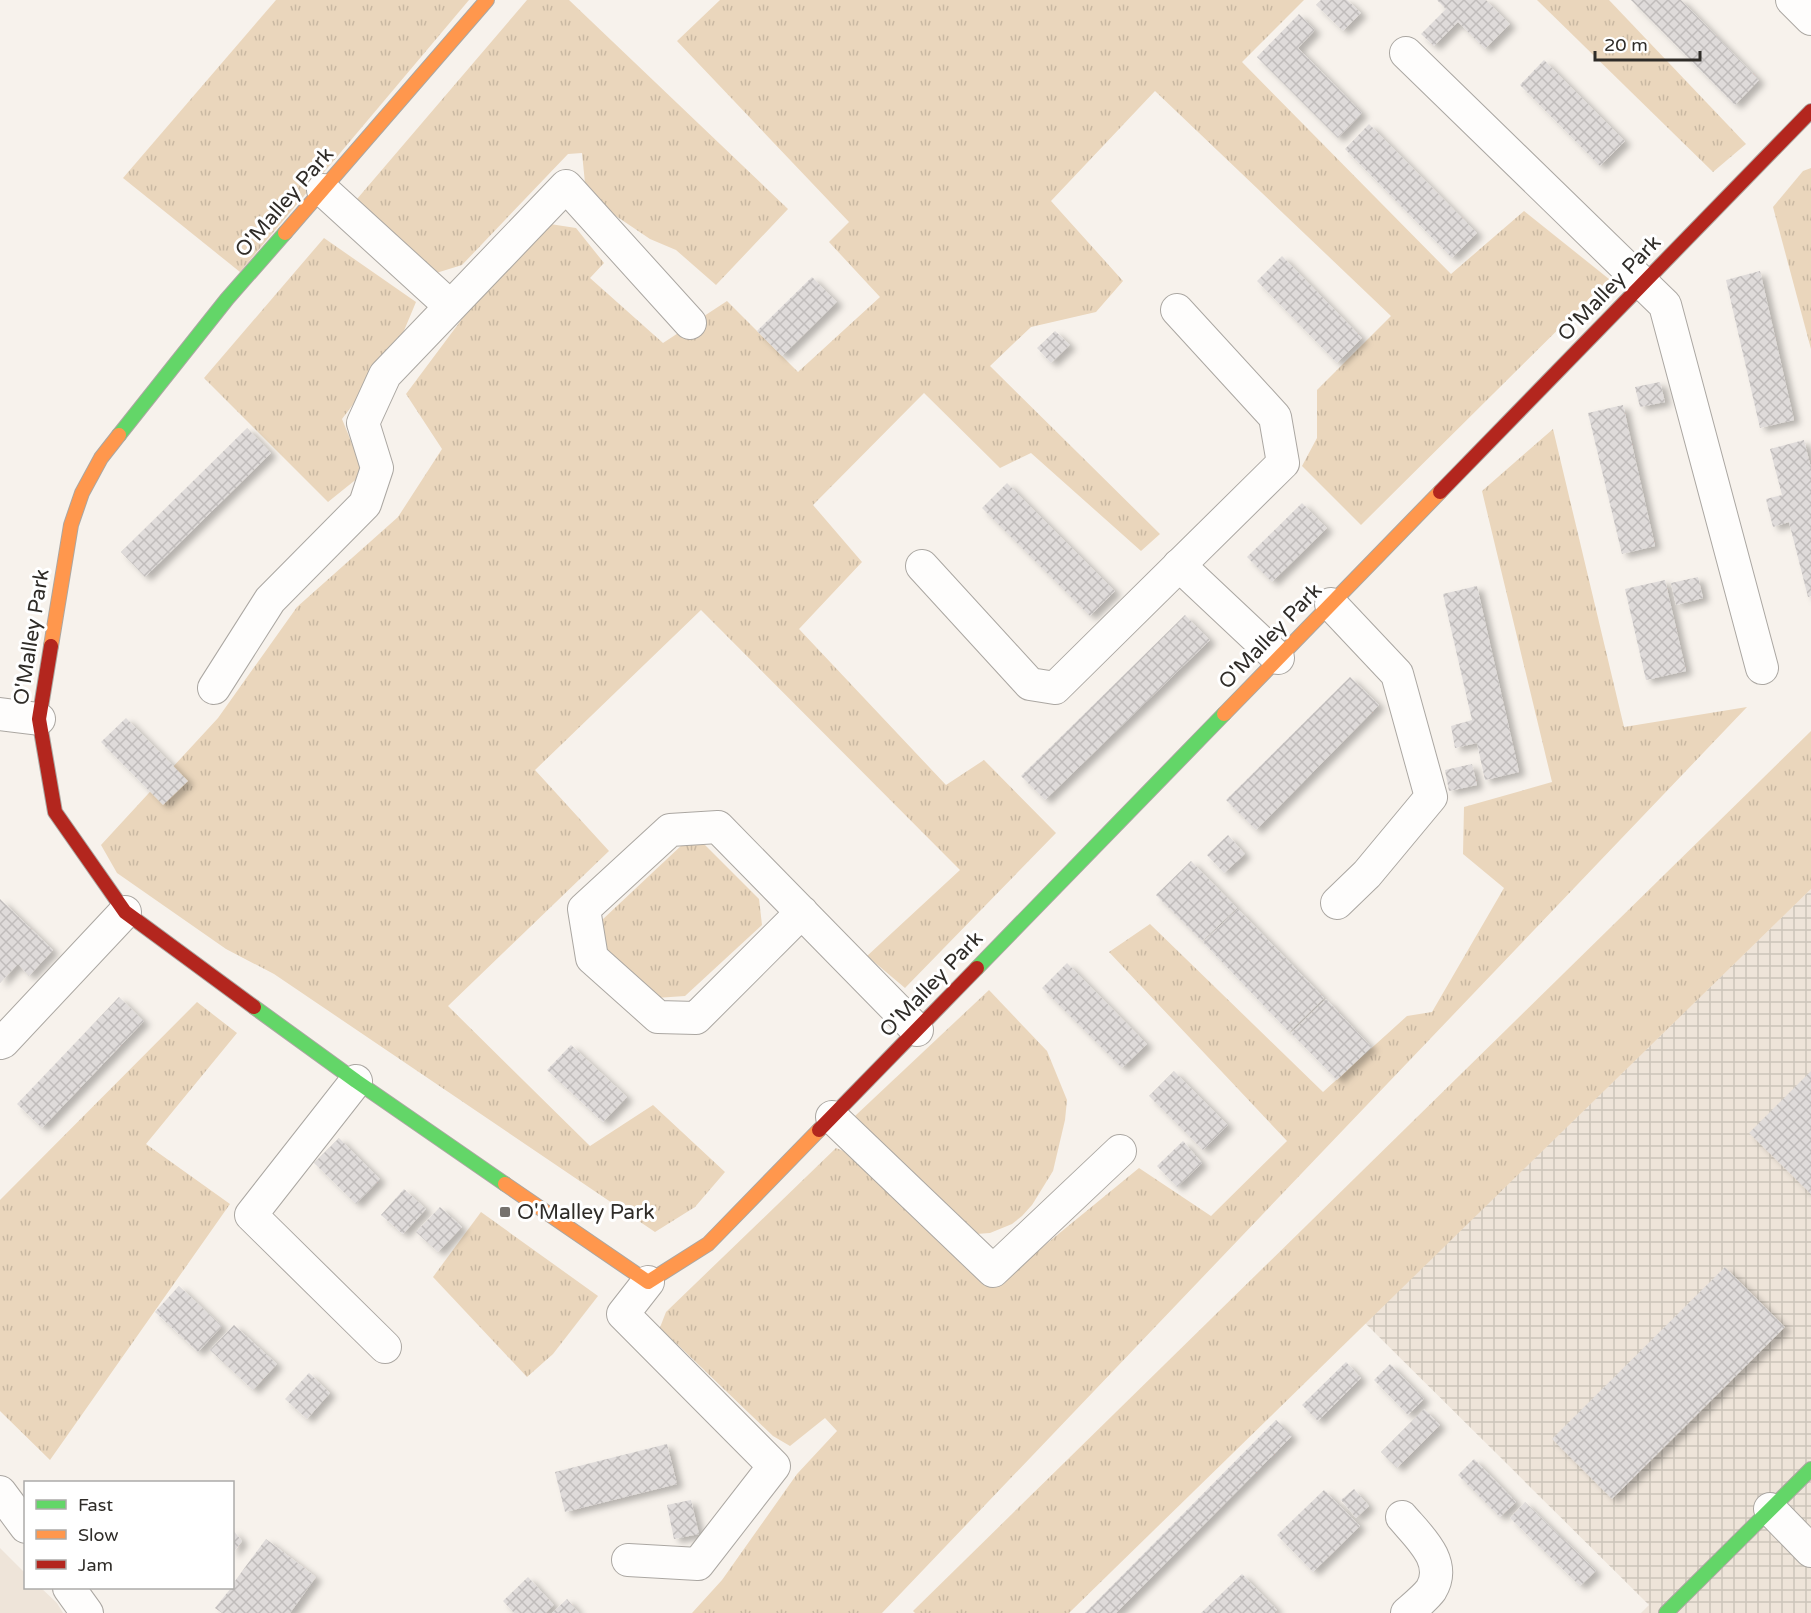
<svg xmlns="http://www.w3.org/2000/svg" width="1811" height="1613" viewBox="0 0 1811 1613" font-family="'Varela Round',sans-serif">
<defs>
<pattern id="industrial-grid" width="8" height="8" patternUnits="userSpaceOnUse" patternTransform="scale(1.5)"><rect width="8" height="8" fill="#eee4d9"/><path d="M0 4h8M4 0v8" fill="none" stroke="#ccc4ba"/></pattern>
<pattern id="grass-tufts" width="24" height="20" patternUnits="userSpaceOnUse" patternTransform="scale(1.5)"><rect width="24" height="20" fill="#ead6bc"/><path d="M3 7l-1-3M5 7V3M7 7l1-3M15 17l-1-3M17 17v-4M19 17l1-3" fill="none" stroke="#c9b8a2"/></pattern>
<pattern id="building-cross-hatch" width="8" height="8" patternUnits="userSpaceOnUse" patternTransform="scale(1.5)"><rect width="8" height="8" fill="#dfdbda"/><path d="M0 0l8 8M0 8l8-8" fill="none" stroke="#c0bcbb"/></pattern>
<filter id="shadow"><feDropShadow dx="6" dy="4" stdDeviation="3" flood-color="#0004"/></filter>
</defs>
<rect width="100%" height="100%" fill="#f7f2ec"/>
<polygon fill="#eee4d9" points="0,1548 25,1573 26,1588 41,1588 57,1603 63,1613 0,1613"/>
<polygon fill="url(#industrial-grid)" points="1811,889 1811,1613 1641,1613 1649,1605 1365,1323"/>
<g fill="url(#grass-tufts)">
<polygon points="276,0 469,0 240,272 123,178"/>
<polygon points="527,0 569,0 788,209 716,285 676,250 650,239 613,214 585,183 582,153 568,154 462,265 433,274 357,199"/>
<polygon points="720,0 1304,0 1242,62 1451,274 1524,211 1609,279 1361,525 1302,466 1317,438 1317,390 1391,316 1155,91 1051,201 1123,281 1096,312 1031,327 990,366 1160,534 1141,551 1031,453 1000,468 924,393 813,505 862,562 799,629 946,785 984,760 1056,833 905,988 867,956 960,870 701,610 535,770 609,851 448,1006 590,1146 653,1105 725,1172 695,1207 655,1232 274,974 226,949 117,873 101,845 218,718 297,607 398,517 442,449 406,394 506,260 550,224 576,228 604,263 590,278 663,343 727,301 798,372 880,297 829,242 849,222 677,41"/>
<polygon points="1537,0 1609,0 1746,144 1713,172"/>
<polygon points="1811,168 1811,349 1773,207 1803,171"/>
<polygon points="324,238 416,302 398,345 342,419 364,473 328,502 204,378"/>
<polygon points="1553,429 1624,727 1747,707 882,1613 692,1613 722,1580 797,1474 837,1431 825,1418 790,1446 773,1436 677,1344 659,1330 666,1312 836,1148 861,1158 996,1285 1139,1168 1211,1216 1287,1141 1109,952 1150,924 1323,1092 1407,1016 1432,1012 1504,888 1463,854 1464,807 1552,782 1482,491"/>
<polygon points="1811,731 1811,889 1069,1613 915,1613 913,1611"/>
<polygon points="684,843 705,845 759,899 762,925 685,996 656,998 601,949 601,921"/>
<polygon points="989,990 1047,1051 1067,1100 1065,1120 1053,1171 1032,1205 1022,1216 1012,1224 990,1233 976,1234 947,1214 855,1116"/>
<polygon points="197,1002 237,1033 146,1144 230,1204 50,1460 0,1411 0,1200"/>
<polygon points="481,1212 598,1296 553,1354 527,1377 433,1277"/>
</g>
<g fill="url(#building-cross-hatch)" filter="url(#shadow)">
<polygon points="1321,0 1347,0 1361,13 1343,31 1316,5"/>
<polygon points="1437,0 1486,0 1510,24 1485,49 1458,22 1434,46 1421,34 1446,9"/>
<polygon points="1631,0 1681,0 1759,80 1735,105"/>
<polygon points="1299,14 1315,30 1298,48 1362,113 1338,138 1257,57"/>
<polygon points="1544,60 1625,141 1600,166 1520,85"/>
<polygon points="1369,124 1477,233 1452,258 1345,149"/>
<polygon points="1282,256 1362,338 1337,363 1257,281"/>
<polygon points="1760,271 1794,420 1760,428 1726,280"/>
<polygon points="812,277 837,302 782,356 757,331"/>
<polygon points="1055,331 1070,345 1051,363 1037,348"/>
<polygon points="1660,382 1665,402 1640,407 1635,387"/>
<polygon points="1623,405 1655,546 1622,554 1588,413"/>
<polygon points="247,428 271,453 145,577 121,552"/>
<polygon points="1804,440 1811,468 1811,596 1808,597 1789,522 1773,527 1766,499 1782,495 1770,449"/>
<polygon points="1007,483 1115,591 1090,616 982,508"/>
<polygon points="1302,503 1327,528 1272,582 1247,557"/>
<polygon points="1698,577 1703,598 1676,605 1671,583"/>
<polygon points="1665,580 1686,671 1646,680 1625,589"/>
<polygon points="1477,586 1519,772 1485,780 1477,743 1455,748 1451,726 1472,720 1443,594"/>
<polygon points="1185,615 1210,640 1045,800 1021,776"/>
<polygon points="1350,677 1379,705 1256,830 1226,800"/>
<polygon points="126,718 188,781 163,805 101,742"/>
<polygon points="1472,764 1477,785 1449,791 1445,770"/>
<polygon points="1228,835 1245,854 1224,873 1207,855"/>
<polygon points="1191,861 1237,908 1202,941 1156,895"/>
<polygon points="0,899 53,950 29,976 18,964 0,983"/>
<polygon points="1238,909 1324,998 1289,1032 1203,942"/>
<polygon points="1067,963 1147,1044 1122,1068 1042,988"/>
<polygon points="119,997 144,1021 42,1128 17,1104"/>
<polygon points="1326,999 1371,1047 1337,1080 1291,1033"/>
<polygon points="571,1045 627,1097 603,1122 547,1070"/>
<polygon points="1174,1071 1228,1125 1203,1150 1149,1096"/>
<polygon points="1811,1071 1811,1194 1749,1133"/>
<polygon points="339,1138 380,1179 356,1204 314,1163"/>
<polygon points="1183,1141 1202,1163 1177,1187 1157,1166"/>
<polygon points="404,1189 426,1209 403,1234 381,1215"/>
<polygon points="440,1207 462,1227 438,1252 416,1232"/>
<polygon points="1725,1267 1785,1327 1612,1499 1552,1439"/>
<polygon points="179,1286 222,1326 198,1352 155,1312"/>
<polygon points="234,1325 277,1364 253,1390 210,1350"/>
<polygon points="1346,1362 1361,1378 1318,1421 1302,1405"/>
<polygon points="1390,1364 1424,1399 1408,1415 1374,1380"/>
<polygon points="309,1373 330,1393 307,1419 285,1399"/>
<polygon points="1424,1409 1440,1425 1397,1468 1381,1452"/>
<polygon points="1276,1420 1292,1436 1116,1613 1085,1613"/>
<polygon points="667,1444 677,1484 565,1512 555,1472"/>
<polygon points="1474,1459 1516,1502 1500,1517 1458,1475"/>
<polygon points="1354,1489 1369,1506 1356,1518 1341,1500"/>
<polygon points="1324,1490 1360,1526 1313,1572 1277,1535"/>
<polygon points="691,1500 699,1534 674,1539 667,1505"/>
<polygon points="1525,1502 1596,1571 1580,1586 1510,1518"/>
<polygon points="232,1529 242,1541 232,1554"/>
<polygon points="266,1539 316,1577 290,1613 222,1613 215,1608 231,1588 232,1588 232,1585"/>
<polygon points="1242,1574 1277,1610 1274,1613 1201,1613"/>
<polygon points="528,1577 554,1605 546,1613 514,1613 503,1601"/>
<polygon points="567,1599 579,1613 552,1613"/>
</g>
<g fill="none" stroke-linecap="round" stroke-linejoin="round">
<defs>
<g id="street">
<polyline points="1792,0 1811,19"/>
<polyline points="1406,53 1665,305 1762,668"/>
<polyline points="323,190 450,306"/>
<polyline points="1179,565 1278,658"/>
<polyline points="922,566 1030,684 1055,688 1283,463 1275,417 1177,310"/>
<polyline points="1331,604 1397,674 1431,797 1367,874 1337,903"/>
<polyline points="214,688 270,600 365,504 377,468 363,423 385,375 566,186 690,323"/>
<polyline points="0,714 39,719"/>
<polyline points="802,912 696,1018 658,1017 592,958 584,909 670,830 718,827 917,1030"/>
<polyline points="0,1043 3,1042 125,912"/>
<polyline points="356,1081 251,1215 385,1347"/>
<polyline points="832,1117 993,1271 1120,1151"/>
<polyline points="0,1492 26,1527"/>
<polyline points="1770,1509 1811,1551"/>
<path d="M 1402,1517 C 1419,1537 1448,1562 1431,1590 C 1425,1598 1415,1606 1407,1613"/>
<polyline points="628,1560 698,1564 774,1466 623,1314 648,1282"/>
<polyline points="69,1588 87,1613"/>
</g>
<g id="fast">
<polyline points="119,435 227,299 285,233"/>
<polyline points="977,968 1224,714"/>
<polyline points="254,1007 356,1081 505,1184"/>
<polyline points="1666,1613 1811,1469"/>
</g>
<g id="slow">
<polyline points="285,233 487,0"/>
<polyline points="51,646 71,525 82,493 101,458 119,435"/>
<polyline points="1224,714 1440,492"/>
<polyline points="505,1184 648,1282 708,1244 819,1130"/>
</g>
<g id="jam">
<polyline points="1440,492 1811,111"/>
<polyline points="51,646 39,719 55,812 125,912 254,1007"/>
<polyline points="819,1130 977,968"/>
</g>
</defs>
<use href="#street" stroke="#aba7a2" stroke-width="34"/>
<use href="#fast" stroke="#aba7a2" stroke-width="16"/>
<use href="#slow" stroke="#aba7a2" stroke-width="16"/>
<use href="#jam" stroke="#aba7a2" stroke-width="16"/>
<use href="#street" stroke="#fefdfc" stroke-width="32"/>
<use href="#fast" stroke="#63d668" stroke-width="14"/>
<use href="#slow" stroke="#ff974d" stroke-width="14"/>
<use href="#jam" stroke="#b3261e" stroke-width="14"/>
</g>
<rect fill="#75716d" stroke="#fff" stroke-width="2" x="499" y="1206" width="12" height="12" rx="3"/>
<g text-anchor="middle" stroke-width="6" stroke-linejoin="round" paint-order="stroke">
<g font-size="21" fill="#2f2c28" stroke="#fff">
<text transform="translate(284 202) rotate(-49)" y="7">O'Malley Park</text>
<text transform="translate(1609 288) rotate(-46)" y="7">O'Malley Park</text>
<text transform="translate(1270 636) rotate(-46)" y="7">O'Malley Park</text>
<text transform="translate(31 637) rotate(-81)" y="7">O'Malley Park</text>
<text transform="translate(931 984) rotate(-46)" y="7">O'Malley Park</text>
</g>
<g font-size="21" fill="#2f2c28" stroke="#fff" text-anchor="start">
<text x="517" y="1219">O'Malley Park</text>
</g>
</g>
<rect x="24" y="1481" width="210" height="108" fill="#ffffff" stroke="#acaba9" stroke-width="1.5"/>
<rect x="36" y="1500" width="30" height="9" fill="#63d668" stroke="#acaba9" stroke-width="1.5"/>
<text x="78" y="1511" font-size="18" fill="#2f2c28">Fast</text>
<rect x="36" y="1530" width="30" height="9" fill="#ff974d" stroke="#acaba9" stroke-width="1.5"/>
<text x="78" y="1541" font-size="18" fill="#2f2c28">Slow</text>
<rect x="36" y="1560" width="30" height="9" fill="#b3261e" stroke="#acaba9" stroke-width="1.5"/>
<text x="78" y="1571" font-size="18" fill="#2f2c28">Jam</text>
<path d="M1595 51v9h105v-9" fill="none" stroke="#2f2c28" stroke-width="3"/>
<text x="1604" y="51" font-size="18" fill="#2f2c28" stroke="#ffffff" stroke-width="4.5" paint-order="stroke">20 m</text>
</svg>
